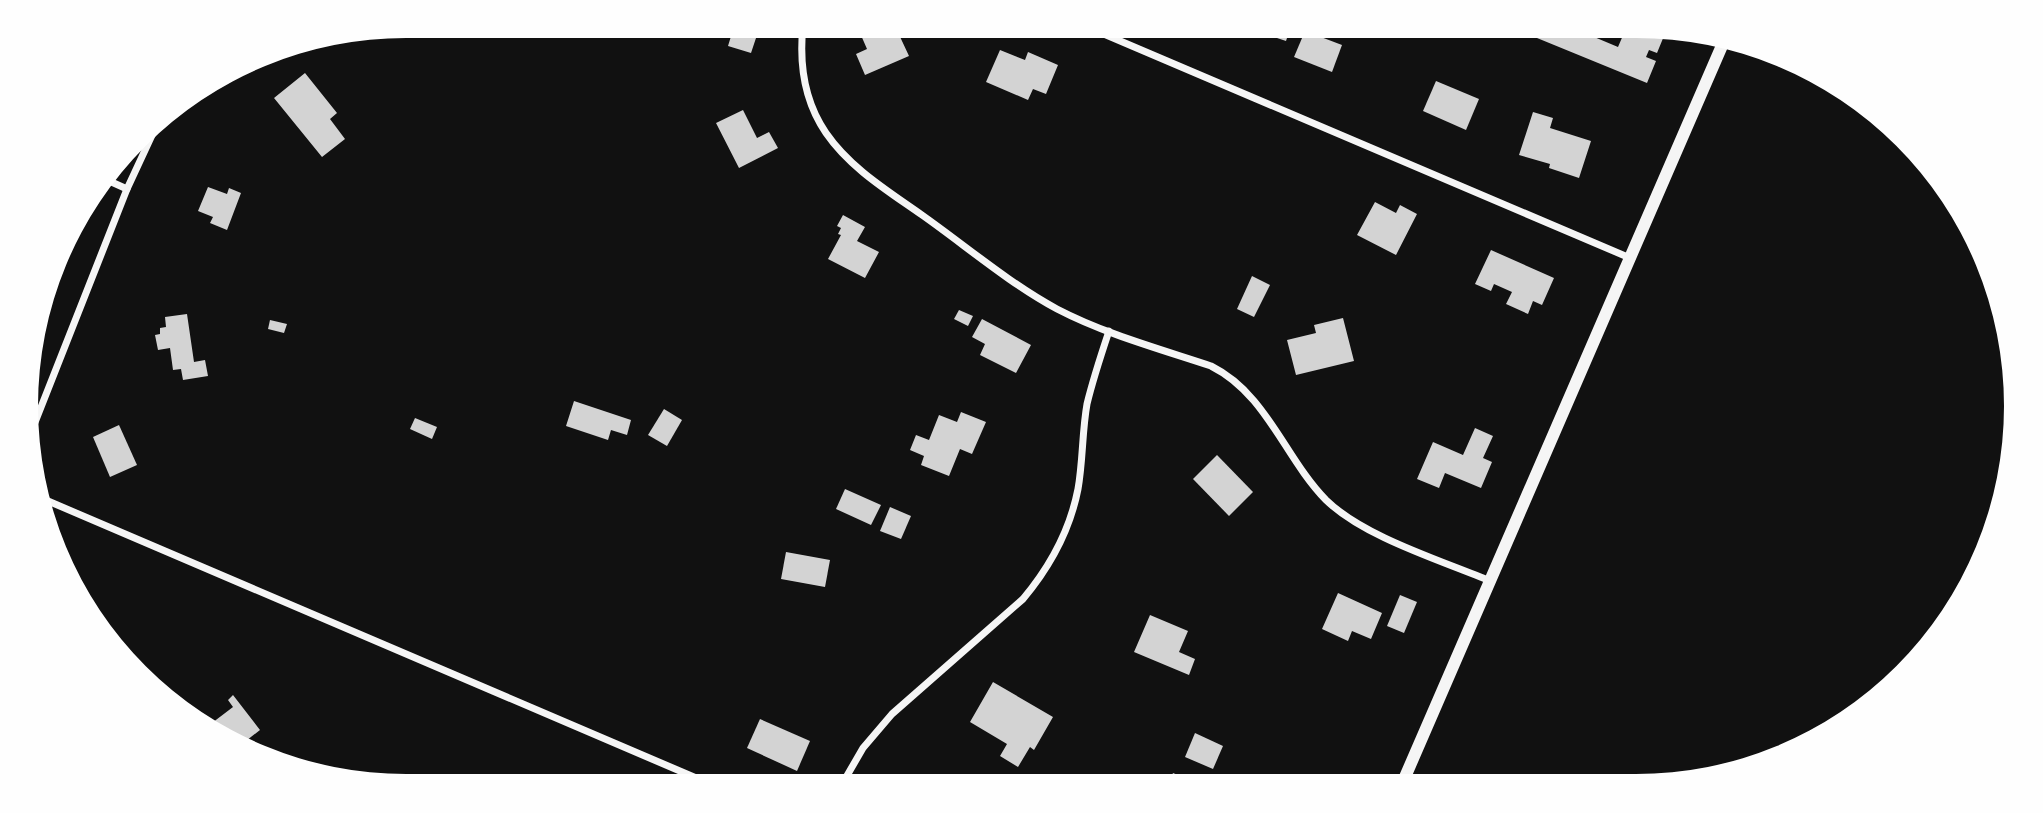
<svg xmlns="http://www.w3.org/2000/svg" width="2043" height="813" viewBox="0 0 2043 813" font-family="Raleway,sans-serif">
<rect width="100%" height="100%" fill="#111"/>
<g fill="#d3d3d3">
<polygon points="711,26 760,26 751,53 728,46 732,33"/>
<polygon points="857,26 895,26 909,56 865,75 856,54 867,49"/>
<polygon points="1274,26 1291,26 1286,41 1271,36"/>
<polygon points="1542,26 1568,26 1618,47 1627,26 1666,31 1657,53 1649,50 1646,57 1656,61 1647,83 1537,38"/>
<polygon points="1305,31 1342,45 1332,72 1294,57"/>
<polygon points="1000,50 1025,60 1028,52 1058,65 1046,94 1033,89 1028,100 986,82"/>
<polygon points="305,73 337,113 330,119 345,139 322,157 274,98"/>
<polygon points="1436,81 1479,99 1466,130 1423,111"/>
<polygon points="743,110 757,138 769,132 778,148 739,168 716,123"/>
<polygon points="1533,112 1553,118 1550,128 1591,141 1579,178 1549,168 1550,164 1519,155"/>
<polygon points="208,187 227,194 229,188 241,193 227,230 210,223 213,217 198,211"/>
<polygon points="1375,202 1396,213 1400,205 1417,214 1396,255 1357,235"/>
<polygon points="843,215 865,227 857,241 879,252 865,278 828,259 841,235 838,234 841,228 837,226"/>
<polygon points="1491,250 1554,278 1542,305 1533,301 1528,314 1506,304 1512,292 1494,284 1491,291 1475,284"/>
<polygon points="1252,276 1270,285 1254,317 1237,309"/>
<polygon points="959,310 973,316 968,326 954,319"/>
<polygon points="187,314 194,362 205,360 208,376 183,380 181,369 173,370 170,348 158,350 155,335 160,334 160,328 166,327 165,317"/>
<polygon points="1343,318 1354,361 1296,375 1287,340 1316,333 1314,325"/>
<polygon points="982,319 1031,345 1016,373 980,355 985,344 972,337"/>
<polygon points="270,320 287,324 284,333 268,329"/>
<polygon points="574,401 631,420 627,435 611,430 608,440 566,426"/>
<polygon points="664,409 682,420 667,446 648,435"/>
<polygon points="961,412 986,422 972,454 960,449 949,476 921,465 924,456 910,450 916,435 929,440 939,415 957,422"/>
<polygon points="415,418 437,427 432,439 410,429"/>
<polygon points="119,425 137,465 110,477 93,437"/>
<polygon points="1475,428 1493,436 1483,458 1492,462 1481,488 1445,473 1439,488 1417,479 1433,442 1463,455"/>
<polygon points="1217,455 1253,492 1229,516 1193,479"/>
<polygon points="845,489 881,505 871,525 836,509"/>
<polygon points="890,507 911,516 901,539 880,531"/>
<polygon points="786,552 830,560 825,587 781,579"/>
<polygon points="1338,593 1382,613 1371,639 1352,631 1348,641 1322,629"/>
<polygon points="1400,595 1417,602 1404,633 1387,626"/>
<polygon points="1150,615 1188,631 1179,652 1195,659 1189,675 1134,652"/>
<polygon points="993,682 1053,717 1034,750 1030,747 1018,767 1000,756 1007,744 970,722"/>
<polygon points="233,695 260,730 242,744 208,726 233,707 228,700"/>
<polygon points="760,719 810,741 797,771 747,748"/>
<polygon points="1195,733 1223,746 1213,769 1185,757"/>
<polygon points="1173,773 1202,785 1168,785"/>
<polygon points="1260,776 1279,784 1257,785"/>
</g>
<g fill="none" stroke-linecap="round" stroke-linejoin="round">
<g stroke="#f5f5f5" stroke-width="7">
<path d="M 803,26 C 799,64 804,101 826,133 C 850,168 888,191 922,215 C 966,246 1009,283 1057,309 C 1105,334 1160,349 1211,366 C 1267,394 1284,457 1326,500 C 1364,537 1440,560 1490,581"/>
<polyline points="1085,26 1630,258"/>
<polyline points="107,180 127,189"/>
<polyline points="32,430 127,189 160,118"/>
<polyline points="41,498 715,786"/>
<path d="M 841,786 L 863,748 L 892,714 L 1023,599 C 1049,568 1070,530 1078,489 C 1083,461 1082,432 1087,404 C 1093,379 1101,355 1109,331"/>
</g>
<polyline stroke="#f5f5f5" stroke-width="12" points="1402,784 1724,41"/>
</g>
<path d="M0 0H2043V813H0ZM406 38H1636A368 368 0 0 1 2004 406V406A368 368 0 0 1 1636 774H406A368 368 0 0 1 38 406V406A368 368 0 0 1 406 38Z" fill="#fefefe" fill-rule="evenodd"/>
</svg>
